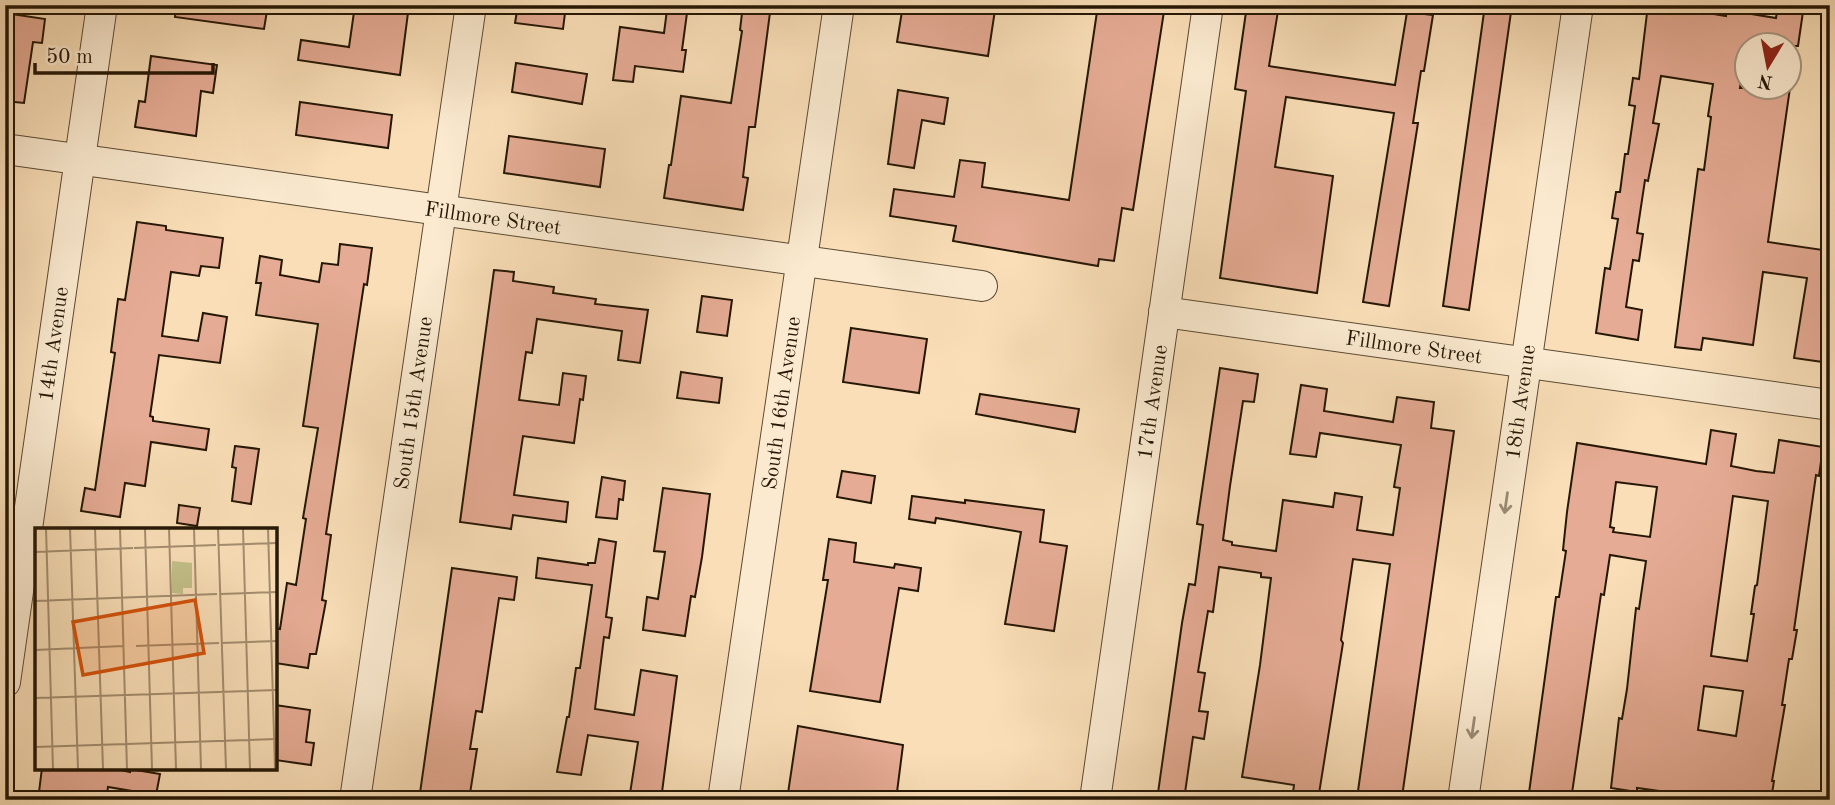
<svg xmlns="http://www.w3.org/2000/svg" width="1835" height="805" viewBox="0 0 1835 805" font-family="'Old Standard TT',serif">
<rect width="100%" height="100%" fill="#f9deb7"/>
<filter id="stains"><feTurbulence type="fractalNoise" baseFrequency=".00286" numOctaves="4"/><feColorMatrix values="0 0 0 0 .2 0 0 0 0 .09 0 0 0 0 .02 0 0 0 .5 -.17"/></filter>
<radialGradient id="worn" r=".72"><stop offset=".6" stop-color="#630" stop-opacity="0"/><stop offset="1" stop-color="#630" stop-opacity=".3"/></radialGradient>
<g fill="#e5ab94" stroke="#251705" stroke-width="2" fill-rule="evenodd">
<polygon points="176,5 268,5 264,29 175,17"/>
<polygon points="355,5 409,5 400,75 298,60 301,40 349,47"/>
<polygon points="518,5 566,5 563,29 515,23"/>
<polygon points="743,5 771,5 755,127 749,127 743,177 748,178 743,210 664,198 669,165 671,165 681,96 731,103 742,31 740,30"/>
<polygon points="903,5 962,5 995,10 988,56 897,42"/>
<polygon points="1098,5 1165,5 1133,210 1122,208 1114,261 1099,259 1098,266 953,241 956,226 890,216 894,189 954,197 960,160 985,163 982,187 1069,200"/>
<polygon points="1247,5 1279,5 1269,66 1395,85 1407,12 1433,15 1424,71 1421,71 1413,123 1418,123 1389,306 1363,302 1394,113 1286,97 1275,167 1333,176 1317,293 1220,278 1246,91 1235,89"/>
<polygon points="1485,5 1512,5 1469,310 1443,306"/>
<polygon points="1648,5 1661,5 1726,16 1727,10 1776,18 1778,5 1804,5 1798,46 1746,46 1740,88 1790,88 1768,242 1830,251 1830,363 1794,358 1807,278 1763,272 1753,345 1703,338 1701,350 1675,347 1698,169 1704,170 1711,117 1708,116 1713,84 1661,76 1653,123 1659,124 1648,181 1645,180 1637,233 1643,234 1639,261 1633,260 1626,307 1642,310 1638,340 1596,333 1605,268 1610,269 1618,219 1612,218 1616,192 1620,192 1625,154 1628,154 1635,106 1629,105 1633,78 1639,79"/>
<polygon points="667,10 687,13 682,50 686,50 683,72 635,66 633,82 613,80 620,27 664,33"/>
<polygon points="5,13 45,19 42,43 33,42 24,103 5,101"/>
<polygon points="151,56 217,65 213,93 201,91 196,136 135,127 139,101 145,102"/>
<polygon points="516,63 587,74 582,104 512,92"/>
<polygon points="898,90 948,98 944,124 922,120 914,168 888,164"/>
<polygon points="300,102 392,115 388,148 296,135"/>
<polygon points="509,136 605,149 600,187 504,173"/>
<polygon points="137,222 166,226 166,230 223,238 219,268 201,266 199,276 171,272 162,336 198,341 203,313 227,317 220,363 159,355 150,416 153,417 153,421 209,429 206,450 151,442 145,486 125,483 120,517 81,511 85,488 95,490 115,353 111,352 118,299 125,300"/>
<polygon points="340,244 372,248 367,285 364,284 326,534 331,535 322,600 326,601 316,654 310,654 308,668 275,663 275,628 280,629 287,583 296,585 306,519 303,518 318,428 303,426 318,324 256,315 261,283 256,283 260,256 282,260 280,275 319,282 322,263 338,265"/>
<polygon points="494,270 514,272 513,281 554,287 553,293 596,299 595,304 648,310 640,363 618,360 622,331 537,319 532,353 526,352 519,400 559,405 563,373 586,376 583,400 580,399 574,443 523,436 514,495 568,502 566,522 513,515 511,529 460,522"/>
<polygon points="702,296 732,300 727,336 697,332"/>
<polygon points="851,328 927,339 919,393 843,382"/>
<polygon points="1220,368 1258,374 1254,402 1243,401 1230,486 1223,540 1232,542 1232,545 1276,551 1283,500 1333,507 1335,493 1362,497 1357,530 1393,535 1400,488 1394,487 1401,445 1320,433 1316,457 1290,454 1301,385 1327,389 1324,411 1393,422 1397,397 1434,402 1431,428 1454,431 1402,797 1358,791 1390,564 1353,559 1341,640 1343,643 1318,800 1292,800 1294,785 1242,777 1260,665 1271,578 1261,577 1261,573 1219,567 1213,612 1208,611 1198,672 1205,673 1199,711 1208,712 1204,739 1193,737 1184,800 1157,800 1182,623 1189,584 1195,585 1203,525 1197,524"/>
<polygon points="681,372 722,378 719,403 677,398"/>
<polygon points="980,394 1079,409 1075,432 976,414"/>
<path d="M 1711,430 L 1736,434 L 1731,466 L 1756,471 L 1774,473 L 1779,440 L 1823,447 L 1819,476 L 1816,475 L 1794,630 L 1797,630 L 1792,659 L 1789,659 L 1782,705 L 1785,705 L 1772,781 L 1774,781 L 1771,800 L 1725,800 L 1637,788 L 1637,792 L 1611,788 L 1619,718 L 1622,719 L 1627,689 L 1636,608 L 1639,609 L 1646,561 L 1610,555 L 1604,595 L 1601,594 L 1571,800 L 1528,800 L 1556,597 L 1559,597 L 1566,551 L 1563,550 L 1567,512 L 1577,443 L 1706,464 ZM 1616,482 L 1657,487 L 1650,537 L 1613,532 L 1614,528 L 1610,527 ZM 1733,496 L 1768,501 L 1757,585 L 1755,586 L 1751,614 L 1754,614 L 1747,661 L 1711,656 ZM 1704,686 L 1743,691 L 1736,736 L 1698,730 Z"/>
<polygon points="235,446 259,449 251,504 232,501 236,468 232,467"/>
<polygon points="842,471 875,476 871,503 837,497"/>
<polygon points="602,477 625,481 623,500 619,499 617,519 596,517"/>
<polygon points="663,488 710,494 702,557 695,597 691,596 685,636 643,630 647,597 658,599 665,552 654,551"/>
<polygon points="912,496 965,503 965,500 1044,510 1040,542 1067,546 1054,631 1005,624 1021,532 936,518 935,523 909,519"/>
<polygon points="179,505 200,508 197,526 177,523"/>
<polygon points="599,539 616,542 606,617 612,618 609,638 604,637 595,709 634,715 641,670 677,676 661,800 629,800 638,742 588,735 581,775 557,772 567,717 569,717 576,668 580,668 592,585 536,578 538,558 588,565 588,563 595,563"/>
<polygon points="829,539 856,543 854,562 894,568 895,564 921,568 918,591 899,588 880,702 810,691 828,580 823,580"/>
<polygon points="452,568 517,577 514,600 499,598 482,712 476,711 470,749 477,749 469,800 419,800"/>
<polygon points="275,705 310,710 306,742 314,743 311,765 275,760"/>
<polygon points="798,726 903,745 896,800 787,800"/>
<polygon points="42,768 111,768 130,772 130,769 160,774 156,795 108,787 106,800 38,800"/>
</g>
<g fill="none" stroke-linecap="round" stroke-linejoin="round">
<defs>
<g id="minor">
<polyline points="5,149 982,286"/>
<polyline points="1164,312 1830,405"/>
<polyline points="5,682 102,5"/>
<polyline points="355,800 471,5"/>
<polyline points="723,800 839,5"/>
<polyline points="1095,800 1208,5"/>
<polyline points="1463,800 1578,5"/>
</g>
</defs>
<use href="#minor" stroke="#5a4932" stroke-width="32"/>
<use href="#minor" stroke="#fbead0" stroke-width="30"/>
</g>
<defs><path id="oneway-shaft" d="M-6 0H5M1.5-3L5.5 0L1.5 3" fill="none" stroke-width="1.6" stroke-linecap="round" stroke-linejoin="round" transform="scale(1.75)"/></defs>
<g stroke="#9b8b75">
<use href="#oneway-shaft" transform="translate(1506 503) rotate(98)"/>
<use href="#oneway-shaft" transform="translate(1473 728) rotate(98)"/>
</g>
<g text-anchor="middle" stroke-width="5" stroke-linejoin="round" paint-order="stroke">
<g font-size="21" fill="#251705" stroke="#fbead0">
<text transform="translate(493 218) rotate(8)" y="7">Fillmore Street</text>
<text transform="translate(53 344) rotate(-82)" y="7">14th Avenue</text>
<text transform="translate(1414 347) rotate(8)" y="7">Fillmore Street</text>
<text transform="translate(1152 402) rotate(-82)" y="7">17th Avenue</text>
<text transform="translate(1520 402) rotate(-82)" y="7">18th Avenue</text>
<text transform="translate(413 403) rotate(-82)" y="7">South 15th Avenue</text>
<text transform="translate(781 403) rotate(-82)" y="7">South 16th Avenue</text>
</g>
</g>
<g transform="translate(35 528)">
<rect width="242" height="242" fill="#f9deb7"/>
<path d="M 137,33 L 157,35 L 157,60 L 148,60 L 148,66 L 137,65 Z" fill="#c3c08a"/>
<path fill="none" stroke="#a48e70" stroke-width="2" d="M 11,0 L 18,241M 35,0 L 43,241M 60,0 L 68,241M 85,0 L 92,241M 110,0 L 117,241M 134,0 L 141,241M 159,0 L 166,241M 183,0 L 191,241M 208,0 L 215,241M 233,0 L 240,241M 184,17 L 242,15M 99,20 L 181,17M 0,24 L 98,20M 186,66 L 242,64M 0,73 L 182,66M 187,115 L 242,113M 101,118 L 184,115M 0,122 L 88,118M 0,170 L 242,162M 0,219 L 242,211"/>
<path fill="#d4520b" fill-opacity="0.15" stroke="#d4520b" stroke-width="3.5" d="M 160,72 L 169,125 L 48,147 L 38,94 Z"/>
<rect width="242" height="242" fill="none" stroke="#251705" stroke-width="3.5"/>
</g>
<rect width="1835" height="805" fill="none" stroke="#f9deb7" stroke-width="28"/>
<rect x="7" y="7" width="1821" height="791" fill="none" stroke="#251705" stroke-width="3.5"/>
<rect x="14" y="14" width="1807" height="777" fill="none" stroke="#251705" stroke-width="2"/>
<g transform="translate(1768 66) rotate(190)"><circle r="33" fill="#fbead0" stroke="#a5967f" stroke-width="2"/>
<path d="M0-5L12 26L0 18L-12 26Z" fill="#8f2418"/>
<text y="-10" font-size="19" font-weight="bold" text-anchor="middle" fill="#251705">N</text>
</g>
<path d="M35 63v10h178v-10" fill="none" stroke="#251705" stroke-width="3.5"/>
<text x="46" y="63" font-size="21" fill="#251705" stroke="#fbead0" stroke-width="5" paint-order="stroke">50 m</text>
<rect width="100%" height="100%" filter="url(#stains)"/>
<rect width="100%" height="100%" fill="url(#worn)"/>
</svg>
